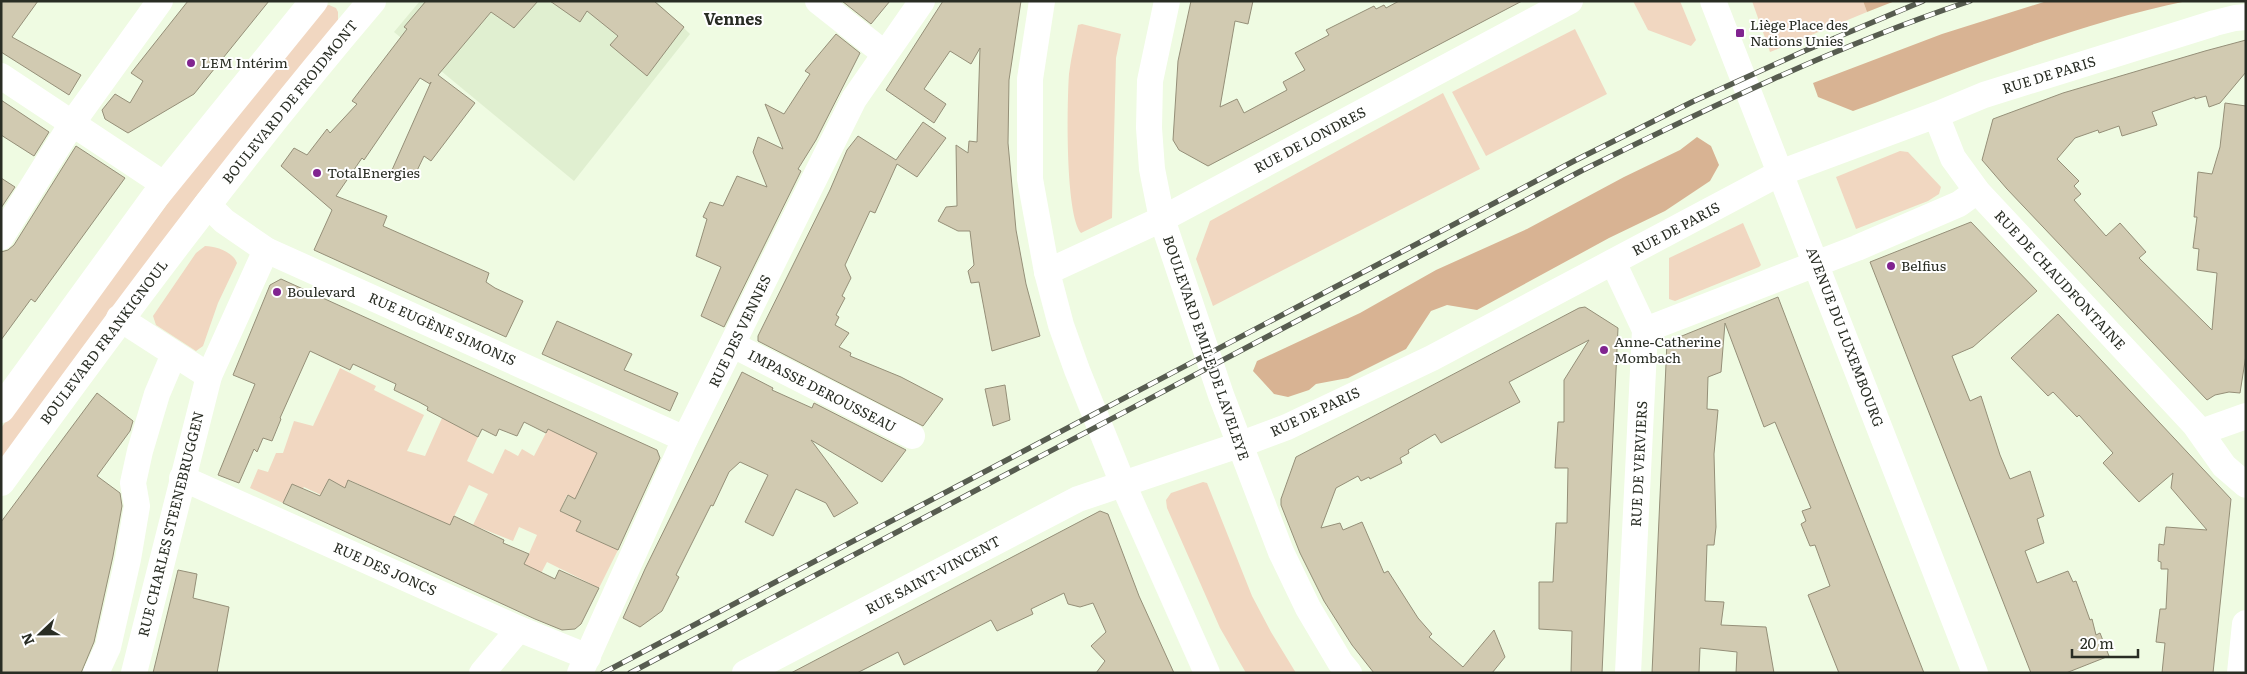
<svg xmlns="http://www.w3.org/2000/svg" width="2247" height="674" viewBox="0 0 2247 674" font-family="Literata,serif">
<rect width="100%" height="100%" fill="#effbe2"/>
<polygon fill="#e0efd0" points="420,1 656,1 690,34 574,181 394,32"/>
<g fill="#f1d7c1">
<polygon points="1633,1 1680,1 1696,40 1691,46 1648,30"/>
<polygon points="1752,1 1863,1 1867,12 1770,52"/>
<polygon points="329,5 336,8 338,12 338,21 198,194 1,461 1,428 208,149 325,6"/>
<path d="M 1082,24 L 1121,34 L 1116,58 L 1112,218 L 1081,233 C 1065,215 1067,101 1069,74 C 1071,58 1075,41 1078,25 Z"/>
<polygon points="1575,29 1607,94 1486,156 1452,92"/>
<polygon points="1443,93 1480,169 1213,306 1196,259 1210,221"/>
<polygon points="1900,151 1908,152 1941,187 1939,194 1928,201 1856,229 1836,177"/>
<polygon points="1743,223 1761,265 1759,267 1675,301 1669,299 1669,258"/>
<path d="M 205,246 C 216,246 233,252 237,263 L 218,303 L 203,346 L 196,351 L 156,325 L 153,316 L 196,253 Z"/>
<polygon points="340,368 376,386 374,390 424,415 407,451 425,456 442,418 478,437 467,461 493,474 505,449 518,456 522,449 534,456 548,429 598,451 576,499 567,495 560,511 581,521 576,531 618,550 599,588 547,562 537,581 520,574 537,535 519,527 513,541 473,525 488,494 469,485 450,525 349,480 345,488 329,479 321,495 304,487 302,489 292,484 283,503 250,488 258,469 268,472 276,453 283,453 294,421 313,426"/>
<polygon points="1203,482 1207,483 1252,596 1271,632 1296,673 1246,673 1220,628 1167,508 1166,500 1171,493 1177,491"/>
</g>
<g fill="#d8b393">
<polygon points="1863,1 1895,1 1867,12"/>
<path d="M 2047,1 L 2187,1 C 2072,25 1963,70 1853,111 L 1818,97 L 1813,83 L 1942,34 Z"/>
<polygon points="1697,137 1711,146 1719,165 1710,181 1665,211 1609,238 1477,310 1447,305 1431,311 1406,349 1348,378 1316,384 1309,390 1288,397 1274,394 1253,371 1257,361 1360,313 1436,270 1527,229 1624,177 1680,150"/>
</g>
<g fill="#d1cab1" stroke="#958f78">
<polygon points="1,1 38,1 12,37 81,75 69,95 1,52"/>
<polygon points="188,1 269,1 194,94 128,133 105,119 102,110 115,94 130,103 143,81 131,73"/>
<polygon points="426,1 538,1 514,28 491,12 438,75 475,103 431,161 424,156 413,179 392,170 431,82 430,84 420,78 364,160 362,158 336,196 387,216 383,226 489,273 486,282 495,288 523,301 506,337 314,250 332,210 281,166 294,148 307,155 327,129 330,133 357,104 352,101 407,29 404,27"/>
<polygon points="550,1 654,1 684,27 647,76 610,45 618,36 587,11 580,22"/>
<polygon points="842,1 890,1 871,24"/>
<polygon points="943,1 1021,1 1009,80 1008,143 1016,230 1026,284 1040,336 992,351 979,282 971,283 968,271 974,265 970,231 958,231 938,221 946,207 957,206 956,145 968,153 969,141 977,142 980,48 971,64 950,51 924,89 946,104 934,123 886,90"/>
<polygon points="1191,1 1253,1 1248,24 1235,21 1220,107 1237,99 1244,113 1287,90 1283,82 1305,70 1295,53 1329,35 1326,30 1374,6 1376,9 1384,5 1386,8 1399,1 1522,1 1208,166 1179,150 1173,140 1178,61"/>
<polygon points="836,34 860,53 816,140 798,169 801,171 724,327 701,316 721,267 696,256 707,219 703,217 710,202 723,206 737,176 767,187 753,152 758,137 783,149 765,104 784,114 810,74 805,71"/>
<polygon points="2246,40 2246,72 2220,103 2209,107 2206,96 2195,99 2195,97 2152,112 2157,125 2122,136 2119,126 2099,133 2098,130 2075,138 2057,159 2079,181 2074,186 2081,194 2074,200 2106,236 2120,223 2146,252 2139,258 2212,330 2217,273 2197,270 2199,249 2193,248 2197,217 2194,217 2198,172 2212,174 2220,147 2225,103 2246,106 2246,355 2240,393 2229,392 2215,395 2207,400 2007,189 1982,160 1993,119 2063,93 2205,51"/>
<polygon points="1,100 49,132 34,156 1,135"/>
<polygon points="923,122 946,138 917,177 897,164 875,213 870,211 845,265 851,278 842,296 845,298 836,315 839,317 835,325 849,333 839,347 851,353 850,356 901,377 943,399 923,426 758,341 758,336 830,190 847,150 858,136 896,160"/>
<polygon points="76,146 125,178 35,302 31,299 1,340 1,252 8,250 14,245"/>
<polygon points="1,178 15,187 1,208"/>
<polygon points="1971,222 2037,291 1973,347 1952,356 1970,401 1981,396 2000,455 2010,479 2030,471 2044,516 2037,519 2044,543 2025,551 2037,583 2068,571 2073,582 2076,581 2090,620 2092,619 2096,635 2100,633 2109,656 2066,673 2031,673 1870,262"/>
<polygon points="281,279 657,450 660,458 618,550 576,531 581,521 560,511 568,495 575,499 597,453 548,429 546,433 524,422 517,436 499,429 496,436 482,429 478,437 427,410 428,407 419,402 394,390 396,384 353,364 350,370 310,351 280,418 281,419 272,441 263,438 257,452 254,449 239,483 218,475 255,384 233,375 270,285"/>
<polygon points="1778,297 1836,449 1924,673 1839,673 1808,595 1830,586 1815,545 1810,546 1801,524 1806,521 1802,511 1811,508 1775,422 1764,427 1725,323 1721,372 1708,377 1707,409 1718,410 1714,454 1716,527 1714,545 1707,545 1705,601 1724,602 1721,625 1766,627 1774,673 1736,673 1737,652 1700,648 1699,673 1652,673 1667,342"/>
<polygon points="1585,307 1618,328 1602,673 1571,673 1572,631 1539,629 1539,582 1553,582 1556,523 1567,523 1568,468 1555,468 1558,422 1564,422 1564,380 1589,340 1509,382 1520,402 1441,443 1435,434 1408,450 1409,453 1400,458 1402,463 1370,479 1369,477 1361,481 1358,476 1336,488 1321,528 1340,523 1343,530 1362,522 1384,573 1388,571 1418,618 1432,634 1429,637 1463,667 1494,630 1505,657 1492,673 1374,673 1352,645 1324,601 1300,553 1281,505 1281,499 1296,457 1579,308"/>
<polygon points="2058,314 2231,499 2213,673 2162,673 2165,643 2156,642 2160,609 2166,609 2168,569 2161,569 2161,562 2158,561 2159,544 2164,545 2166,527 2207,530 2171,488 2173,473 2139,502 2103,463 2113,453 2079,415 2077,417 2053,392 2048,396 2011,358"/>
<polygon points="557,321 632,354 624,370 678,393 670,411 542,354"/>
<polygon points="742,372 773,388 772,390 812,408 814,403 906,450 882,482 811,440 858,503 834,517 826,503 796,489 773,536 745,522 768,475 740,462 729,472 713,506 711,505 676,575 679,577 662,611 640,627 623,618 645,569"/>
<polygon points="1005,385 1010,420 993,426 985,389"/>
<polygon points="97,393 133,421 130,431 97,476 120,493 122,506 113,556 94,642 81,673 1,673 1,522"/>
<polygon points="329,479 345,488 348,480 450,525 454,516 504,540 503,543 529,554 524,564 555,579 559,570 599,588 581,624 575,629 562,630 535,619 283,503 292,484 320,496"/>
<polygon points="1100,511 1108,514 1139,596 1174,673 1096,673 1105,661 1091,646 1106,632 1093,603 1080,607 1068,604 1064,593 1031,609 1033,614 997,631 991,620 904,665 898,652 857,673 791,673"/>
<polygon points="178,570 197,574 193,598 229,607 217,673 153,673"/>
</g>
<g fill="none" stroke-linecap="round" stroke-linejoin="round">
<g stroke="#fff" stroke-width="26">
<polyline points="818,1 885,54"/>
<polyline points="1042,1 1030,79 1030,179 1047,272 1061,325 1077,370 1123,484 1207,673"/>
<polyline points="1167,1 1150,81 1149,128 1152,169 1162,219 1221,395 1281,552 1308,608 1340,662 1349,673"/>
<polyline points="1713,1 1975,673"/>
<polyline points="1,76 165,185"/>
<polyline points="1936,115 1953,158 1977,191 2195,425 2224,466 2246,485"/>
<polyline points="207,204 224,221 266,250 685,439"/>
<polyline points="1,237 73,122 160,1"/>
<polyline points="1613,262 1645,330 1628,673"/>
<polyline points="1047,272 1162,219 1570,1"/>
<polyline points="119,318 209,376"/>
<polyline points="1645,330 1857,248 1959,204 1977,191"/>
<polyline points="733,345 912,436"/>
<polyline points="2201,432 2246,416"/>
<polyline points="182,478 519,629 588,657"/>
<polyline points="96,673 108,647 128,559 137,506 133,483 140,451 157,394 174,354"/>
<polyline points="134,673 209,376 266,250"/>
<polyline points="482,673 519,629"/>
<polyline points="580,673 685,439 854,99 922,1"/>
<polyline points="745,673 1078,499 1239,445 1287,427 1432,358 1780,173 1936,115 1984,95 2215,23 2235,18 2246,17"/>
</g>
<g stroke="#fff" stroke-width="28">
<polyline points="1,409 155,197 314,1"/>
<path d="M 1,482 C 120,318 241,155 372,1"/>
<polyline points="2241,673 2246,624"/>
</g>
<defs>
<g id="rail">
<polyline points="603,673 1574,161 1692,102 1802,52 1923,1"/>
<path d="M 630,673 L 1581,171 C 1708,108 1836,46 1970,1"/>
</g>
</defs>
<use href="#rail" stroke="#575c50" stroke-width="5.5"/>
<use href="#rail" stroke="#fff" stroke-width="4" stroke-dasharray="11" stroke-linecap="butt"/>
</g>
<g fill="#812490" stroke="#fff" stroke-width="2">
<rect x="1735" y="28" width="10" height="10" rx="2.5"/>
<circle cx="191" cy="63" r="5"/>
<circle cx="317" cy="173" r="5"/>
<circle cx="1891" cy="266" r="5"/>
<circle cx="277" cy="292" r="5"/>
<circle cx="1604" cy="350" r="5"/>
</g>
<g text-anchor="middle" stroke-width="4" stroke-linejoin="round" paint-order="stroke">
<g font-size="14" fill="#292d24" stroke="#fff" text-anchor="start">
<text x="1750" y="30">Liège Place des<tspan x="1750" dy="16">Nations Unies</tspan></text>
<text x="201" y="68">LEM Intérim</text>
<text x="327" y="178">TotalEnergies</text>
<text x="1901" y="271">Belfius</text>
<text x="287" y="297">Boulevard</text>
<text x="1614" y="347">Anne-Catherine<tspan x="1614" dy="16">Mombach</tspan></text>
</g>
<g font-size="14" fill="#292d24" stroke="#fff">
<text transform="translate(2049 75) rotate(-17)" y="5">RUE DE PARIS</text>
<text transform="translate(290 102) rotate(-51)" y="5">BOULEVARD DE FROIDMONT</text>
<text transform="translate(1310 140) rotate(-28)" y="5">RUE DE LONDRES</text>
<text transform="translate(1676 229) rotate(-28)" y="5">RUE DE PARIS</text>
<text transform="translate(2060 280) rotate(47)" y="5">RUE DE CHAUDFONTAINE</text>
<text transform="translate(442 329) rotate(24)" y="5">RUE EUGÈNE SIMONIS</text>
<text transform="translate(740 331) rotate(-64)" y="5">RUE DES VENNES</text>
<text transform="translate(1845 337) rotate(69)" y="5">AVENUE DU LUXEMBOURG</text>
<text transform="translate(104 342) rotate(-53)" y="5">BOULEVARD FRANKIGNOUL</text>
<text transform="translate(1206 348) rotate(71)" y="5">BOULEVARD EMILE DE LAVELEYE</text>
<text transform="translate(822 391) rotate(27)" y="5">IMPASSE DEROUSSEAU</text>
<text transform="translate(1315 412) rotate(-25)" y="5">RUE DE PARIS</text>
<text transform="translate(1639 464) rotate(-87)" y="5">RUE DE VERVIERS</text>
<text transform="translate(171 524) rotate(-76)" y="5">RUE CHARLES STEENEBRUGGEN</text>
<text transform="translate(385 569) rotate(24)" y="5">RUE DES JONCS</text>
<text transform="translate(933 575) rotate(-28)" y="5">RUE SAINT-VINCENT</text>
</g>
<g font-size="16" font-weight="bold" fill="#292d24" stroke="#fff">
<text x="733" y="25">Vennes</text>
</g>
</g>
<rect width="2247" height="674" fill="none" stroke="#292d24" stroke-width="5"/>
<g transform="translate(40 634) rotate(248)" stroke="#ffffff" stroke-width="4" paint-order="stroke">
<path d="M0-4L9 19L0 12L-9 19Z" fill="#292d24"/>
<text y="-8" font-size="14" font-weight="bold" text-anchor="middle" fill="#292d24">N</text>
</g>
<path d="M2072 649v8h66v-8" fill="none" stroke="#292d24" stroke-width="2.5"/>
<text x="2080" y="649" font-size="15" fill="#292d24" stroke="#ffffff" stroke-width="4" paint-order="stroke">20 m</text>
</svg>
